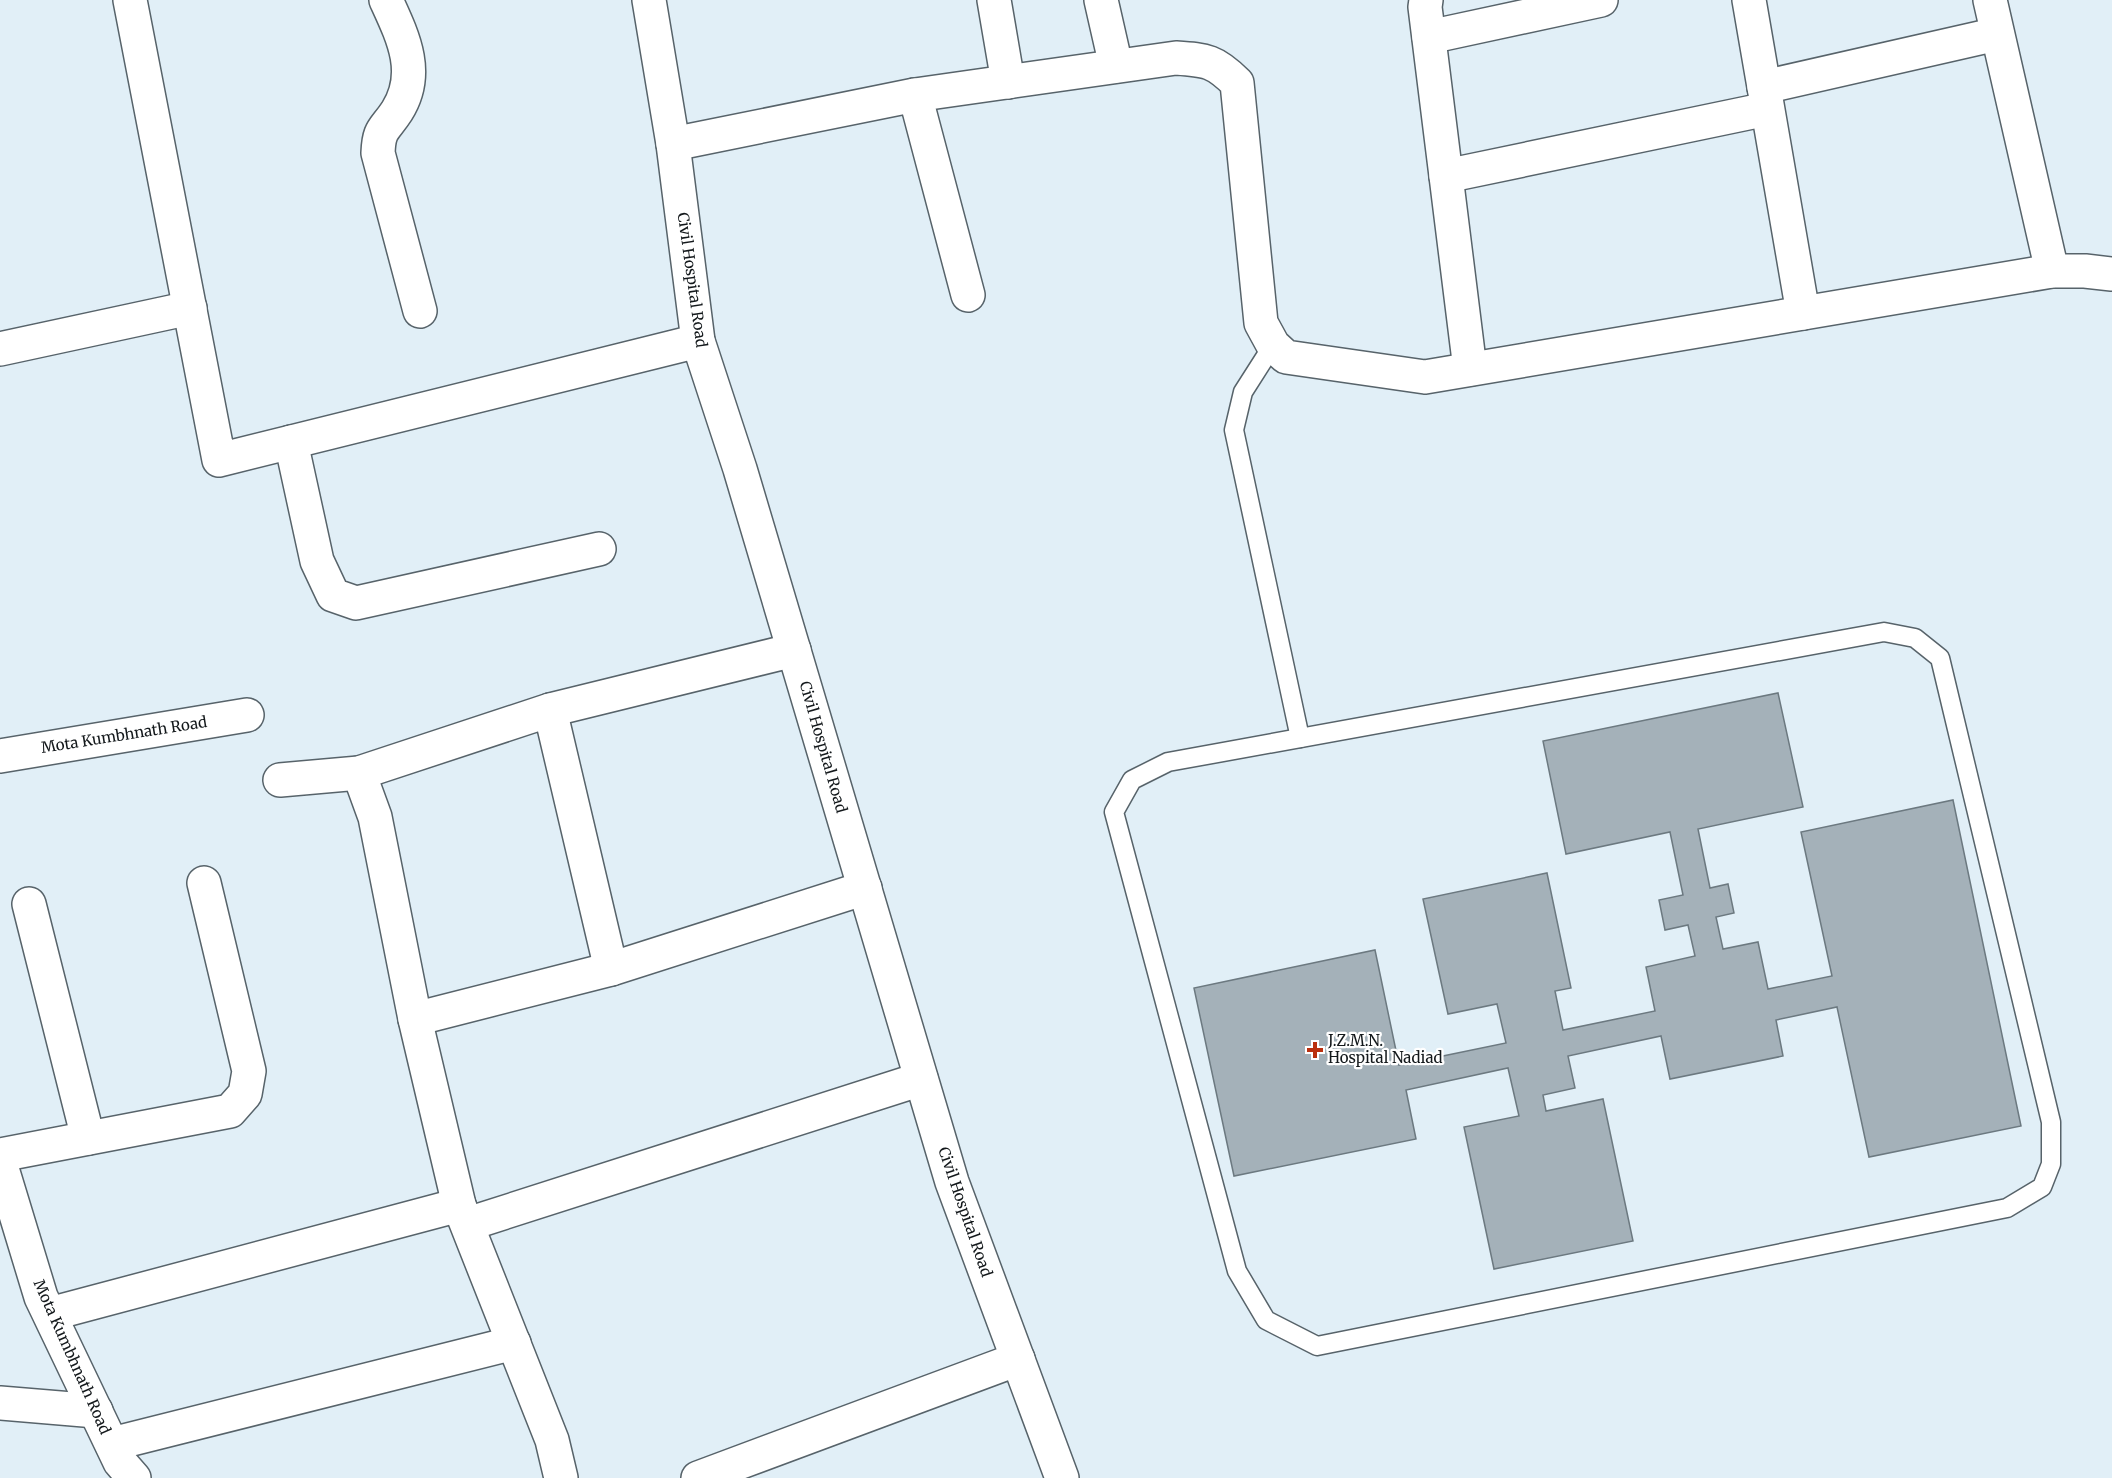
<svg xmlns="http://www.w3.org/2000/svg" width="2112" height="1478" viewBox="0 0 2112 1478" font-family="Merriweather,serif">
<rect width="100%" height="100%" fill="#e1eff7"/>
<polygon fill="#a4b1b9" stroke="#6c7980" stroke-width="1.5" points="1778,693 1803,807 1698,829 1710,888 1728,884 1734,913 1716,917 1723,949 1758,942 1768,989 1832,976 1801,832 1953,800 2021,1126 1869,1157 1837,1007 1776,1020 1783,1056 1670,1079 1661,1036 1568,1056 1575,1088 1543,1095 1546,1111 1603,1099 1633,1241 1494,1269 1464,1127 1519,1116 1508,1068 1406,1090 1416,1139 1234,1176 1194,988 1375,950 1399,1065 1506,1043 1497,1004 1448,1014 1423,899 1547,873 1571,988 1555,991 1563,1030 1655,1011 1646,967 1695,956 1688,925 1665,930 1659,900 1683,895 1670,832 1566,854 1543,741"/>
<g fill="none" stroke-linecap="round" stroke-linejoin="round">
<defs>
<g id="lane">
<polyline points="1273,345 1243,392 1234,430 1300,738"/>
<polygon points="1884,632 1915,638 1940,658 2051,1122 2051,1164 2042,1187 2007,1208 1317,1346 1266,1320 1237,1271 1114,812 1132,780 1168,762"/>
</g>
<g id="street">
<polyline points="130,0 219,460 698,341"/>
<path d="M 386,0 C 403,37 421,73 397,111 C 384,131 379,128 378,153 L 420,311"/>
<polyline points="994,0 1008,82"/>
<polyline points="1101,0 1116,66"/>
<polyline points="1426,0 1425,7 1470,369"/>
<polyline points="1749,0 1803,313"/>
<polyline points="1990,0 2052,271"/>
<polyline points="1429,37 1601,0"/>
<polyline points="1764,87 1997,34"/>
<polyline points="915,95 968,295"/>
<path d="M 673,144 L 915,95 L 1176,58 C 1207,60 1215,61 1237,83 L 1261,323 L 1273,345 L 1286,357 L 1425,377 L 2052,271 L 2085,271 L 2112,274"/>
<polyline points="1446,176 1767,109"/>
<polyline points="0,349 190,308"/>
<polyline points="291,442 317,561 333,595 356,603 599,549"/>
<polyline points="550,710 611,969"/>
<polyline points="0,756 247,715"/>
<polyline points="359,773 375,817 415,1019 459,1205 552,1440 561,1478"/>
<polyline points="280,780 359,773 550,710 794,650"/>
<polyline points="29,904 88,1138"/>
<polyline points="415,1019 611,969 865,888"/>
<polyline points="0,1155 230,1111 245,1094 249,1071 204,883"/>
<polyline points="0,1162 41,1297 120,1462 134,1478"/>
<polyline points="468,1224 921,1079"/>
<polyline points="50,1314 459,1205"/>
<polyline points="0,1403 96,1411"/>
<polyline points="112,1444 514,1343"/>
<polyline points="698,1478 1018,1359"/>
</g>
<polyline id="secondary" points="649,0 673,144 698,341 740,469 952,1182 1062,1478"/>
</defs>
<use href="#lane" stroke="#57636a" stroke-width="21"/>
<use href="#street" stroke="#57636a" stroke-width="36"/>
<use href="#secondary" stroke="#57636a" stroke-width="36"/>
<use href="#lane" stroke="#fff" stroke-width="18"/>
<use href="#street" stroke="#fff" stroke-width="33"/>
<use href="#secondary" stroke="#fff" stroke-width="33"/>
</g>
<path fill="#ba2f0e" stroke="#fff" stroke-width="2" d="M1312 1041h6v6h6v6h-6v6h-6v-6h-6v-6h6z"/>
<g text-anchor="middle" stroke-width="4.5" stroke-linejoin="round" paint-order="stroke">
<g font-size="15" fill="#13181b" stroke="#fff">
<text transform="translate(692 280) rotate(82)" y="5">Civil Hospital Road</text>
<text transform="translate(124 735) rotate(-9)" y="5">Mota Kumbhnath Road</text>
<text transform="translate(823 747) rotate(74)" y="5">Civil Hospital Road</text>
<text transform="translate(965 1212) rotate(71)" y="5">Civil Hospital Road</text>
<text transform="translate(72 1357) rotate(66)" y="5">Mota Kumbhnath Road</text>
</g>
<g font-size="15" fill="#13181b" stroke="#fff" text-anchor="start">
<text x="1328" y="1046">J.Z.M.N.<tspan x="1328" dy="17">Hospital Nadiad</tspan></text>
</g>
</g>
</svg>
